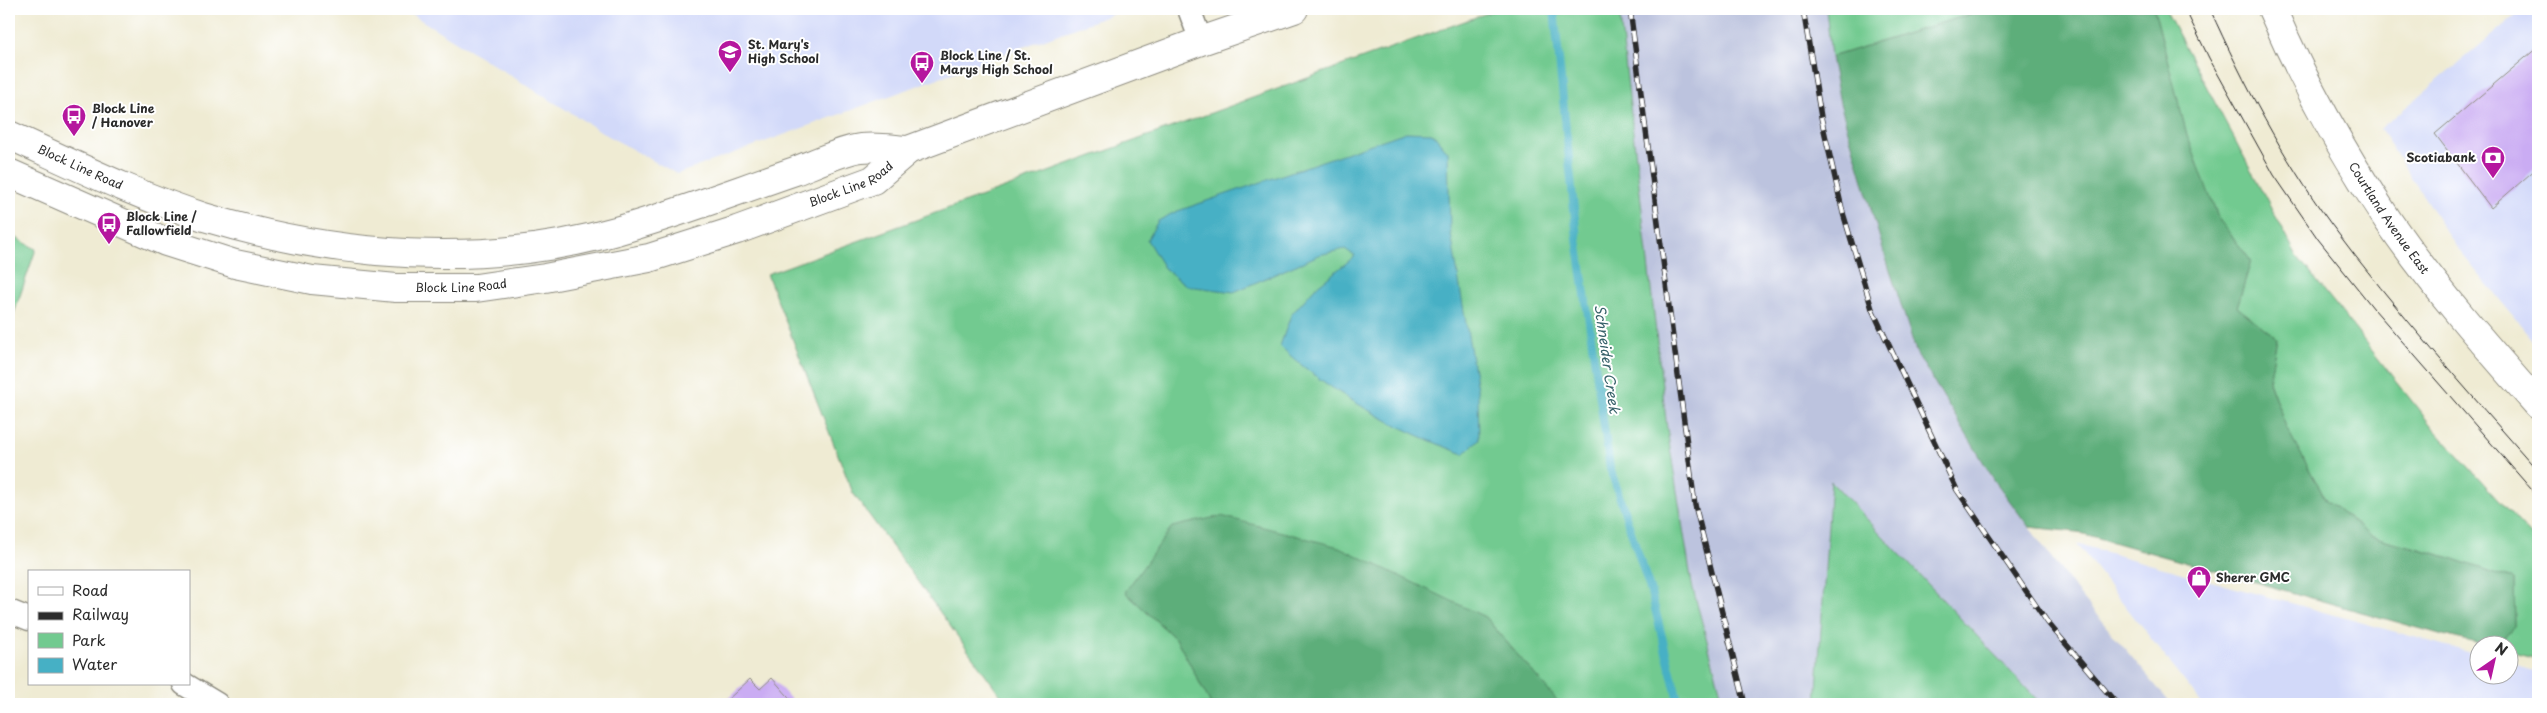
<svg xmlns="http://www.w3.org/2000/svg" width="2547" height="713" viewBox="0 0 2547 713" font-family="'Playpen Sans',sans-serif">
<rect width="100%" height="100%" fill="#fff"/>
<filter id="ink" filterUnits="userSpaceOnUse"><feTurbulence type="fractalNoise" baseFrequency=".02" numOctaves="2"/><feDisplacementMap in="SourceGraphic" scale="10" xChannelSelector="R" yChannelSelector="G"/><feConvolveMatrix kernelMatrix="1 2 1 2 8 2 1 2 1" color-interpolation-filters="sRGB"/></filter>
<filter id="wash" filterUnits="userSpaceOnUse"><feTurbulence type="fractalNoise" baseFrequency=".0096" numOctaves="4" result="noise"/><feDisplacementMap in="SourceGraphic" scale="20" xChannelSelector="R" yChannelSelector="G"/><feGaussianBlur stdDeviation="1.12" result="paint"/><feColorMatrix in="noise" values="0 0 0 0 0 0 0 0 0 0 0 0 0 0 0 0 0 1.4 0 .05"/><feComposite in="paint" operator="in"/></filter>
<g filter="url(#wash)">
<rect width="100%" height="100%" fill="#efebd3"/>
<g fill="#d2d9f9">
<polygon points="403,9 1127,9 677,174 610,137"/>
<polygon points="2523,9 2538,9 2538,346 2457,248 2380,129"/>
<polygon points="2077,544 2479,655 2480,676 2510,676 2510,663 2538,671 2538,704 2202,704"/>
</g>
<polygon fill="#bcc3de" points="1619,9 1826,9 1840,103 1883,249 1917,354 1995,481 2074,588 2171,704 2041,704 1831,481 1816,704 1724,704 1692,585 1667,429"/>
<g fill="#72ca90" stroke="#4e7a5e">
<polygon points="1498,9 1619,9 1667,429 1692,585 1724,704 1560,704 1485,617 1125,592 1177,640 1211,704 1007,704 853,493 767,274"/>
<polygon points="1826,9 1987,9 1831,57"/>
<polygon points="2154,9 2165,9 2297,256 2434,429 2538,543 2538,659 2510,652 2510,646 2498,645 2515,627 2514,580 2448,557 2371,536 2326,500 2286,427 2269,381 2277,338 2237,307 2251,261 2218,219 2187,135"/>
<polygon points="9,234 36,249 9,328"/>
<polygon points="1831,481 2041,704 1816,704"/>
</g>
<g fill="#5dae7a" stroke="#446c52">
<polygon points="1987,9 2154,9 2187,135 2218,218 2251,261 2237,307 2277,338 2269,382 2286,427 2326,500 2371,536 2448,557 2514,580 2515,627 2498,645 2484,645 2443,635 2077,532 2029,527 1995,481 1917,354 1883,249 1840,103 1831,57"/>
<polygon points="1221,516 1339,547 1485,617 1560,704 1211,704 1177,640 1125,592 1172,527"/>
</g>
<path fill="#46b0c5" stroke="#386e78" d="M 1406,132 L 1432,133 L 1448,152 L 1450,228 L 1478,395 L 1479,439 L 1464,454 C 1402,432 1327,392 1280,346 L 1291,315 L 1315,288 L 1355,256 L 1345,249 L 1319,255 L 1234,292 L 1187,286 L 1164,268 L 1147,240 L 1158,221 L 1175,212 Z"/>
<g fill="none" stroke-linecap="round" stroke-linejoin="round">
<polyline stroke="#46b0c5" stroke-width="8" points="1554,9 1577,239 1610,468 1650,589 1679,704"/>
</g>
<g id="blocks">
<g fill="#caacf3">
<polygon points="2538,47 2538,167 2491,208 2435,134"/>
<polygon points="772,678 795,704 723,704 750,679 760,689"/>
</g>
</g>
</g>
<g filter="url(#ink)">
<use href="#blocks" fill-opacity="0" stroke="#8d8b7f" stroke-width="1"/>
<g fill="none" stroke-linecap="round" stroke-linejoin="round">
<defs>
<g id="street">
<polyline points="1189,9 1201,41"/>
<polyline points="9,611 29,619"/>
<polyline points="184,684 217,704"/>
</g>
<g id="secondary">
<path id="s1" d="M 2272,9 C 2304,83 2344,155 2389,222 C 2434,287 2486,346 2538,405"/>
<path id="s2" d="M 9,135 C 73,164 137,196 204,217 C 336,257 483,269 616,231 C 677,214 736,191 795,171 C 813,164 843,150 861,148 C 876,146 893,149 908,150"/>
<path id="s3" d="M 9,173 L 166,242 L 235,264 L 312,280 L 396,288 L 476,288 L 545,278 L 649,258 L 737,230 L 873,180 L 908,150 L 1201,41 L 1294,9"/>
</g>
</defs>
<use href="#street" stroke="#8d8b7f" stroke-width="25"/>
<use href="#secondary" stroke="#8d8b7f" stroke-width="30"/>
<use href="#street" stroke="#fff" stroke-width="22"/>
<use href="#secondary" stroke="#fff" stroke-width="28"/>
<g stroke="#2b2b2b" stroke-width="1">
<polyline points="2185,9 2209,58 2274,175 2318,239 2374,309 2538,497"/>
<path d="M 2210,9 C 2244,84 2282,157 2331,224 C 2395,310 2467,390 2538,471"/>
</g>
<defs>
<g id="rail">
<polyline points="1630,9 1695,505 1745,704"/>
<polyline points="1803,9 1821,117 1843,213 1872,309 1957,490 2048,623 2117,704"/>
</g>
</defs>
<use href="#rail" stroke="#2b2b2b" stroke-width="5.5"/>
<use href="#rail" stroke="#fff" stroke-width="4" stroke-dasharray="11" stroke-linecap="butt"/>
</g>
</g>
<defs>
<symbol id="school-pin" viewBox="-11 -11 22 30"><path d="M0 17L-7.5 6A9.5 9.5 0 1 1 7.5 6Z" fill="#b5179e" stroke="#fff"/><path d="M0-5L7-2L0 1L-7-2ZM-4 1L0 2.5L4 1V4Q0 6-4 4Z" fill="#fff"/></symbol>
<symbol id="bus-pin" viewBox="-11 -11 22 30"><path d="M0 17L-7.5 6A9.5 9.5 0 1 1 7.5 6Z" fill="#b5179e" stroke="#fff"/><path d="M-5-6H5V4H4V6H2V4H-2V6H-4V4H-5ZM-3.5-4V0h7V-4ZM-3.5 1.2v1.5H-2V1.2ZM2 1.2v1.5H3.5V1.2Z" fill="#fff"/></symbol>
<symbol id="bank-pin" viewBox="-11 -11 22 30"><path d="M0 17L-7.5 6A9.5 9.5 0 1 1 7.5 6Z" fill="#b5179e" stroke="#fff"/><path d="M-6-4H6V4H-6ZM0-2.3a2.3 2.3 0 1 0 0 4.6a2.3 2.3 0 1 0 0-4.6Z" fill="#fff"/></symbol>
<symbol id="shop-pin" viewBox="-11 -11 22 30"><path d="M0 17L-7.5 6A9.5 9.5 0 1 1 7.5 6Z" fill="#b5179e" stroke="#fff"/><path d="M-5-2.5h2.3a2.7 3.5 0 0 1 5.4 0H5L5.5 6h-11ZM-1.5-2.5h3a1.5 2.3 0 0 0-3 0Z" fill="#fff"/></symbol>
</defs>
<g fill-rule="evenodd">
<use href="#school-pin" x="716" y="38" width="28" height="38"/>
<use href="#bus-pin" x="908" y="49" width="28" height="38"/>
<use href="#bus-pin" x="60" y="102" width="28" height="38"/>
<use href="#bank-pin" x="2479" y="144" width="28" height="38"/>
<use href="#bus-pin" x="95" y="210" width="28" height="38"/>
<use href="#shop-pin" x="2185" y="564" width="28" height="38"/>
</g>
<g text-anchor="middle" stroke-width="4" stroke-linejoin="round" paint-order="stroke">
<g font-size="12" font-weight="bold" fill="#2b2b2b" stroke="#fff" text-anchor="start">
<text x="748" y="49">St. Mary's<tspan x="748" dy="14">High School</tspan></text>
<text x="940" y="60">Block Line / St.<tspan x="940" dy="14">Marys High School</tspan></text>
<text x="92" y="113">Block Line<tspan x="92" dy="14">/ Hanover</tspan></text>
<text x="2476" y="162" text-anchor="end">Scotiabank</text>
<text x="126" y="221">Block Line /<tspan x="126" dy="14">Fallowfield</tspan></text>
<text x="2216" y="582">Sherer GMC</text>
</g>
<g font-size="12" fill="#2b2b2b" stroke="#fff">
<text dy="4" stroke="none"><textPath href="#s2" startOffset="78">Block Line Road</textPath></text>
<text dy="4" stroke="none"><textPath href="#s3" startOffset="878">Block Line Road</textPath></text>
<text dy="4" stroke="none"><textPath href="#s1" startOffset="240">Courtland Avenue East</textPath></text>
<text dy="4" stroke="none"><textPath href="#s3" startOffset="472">Block Line Road</textPath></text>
</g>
<g font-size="14" font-style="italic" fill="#366069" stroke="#fff">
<text transform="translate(1607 359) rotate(82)" y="5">Schneider Creek</text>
</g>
</g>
<rect width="2547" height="713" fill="none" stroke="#fff" stroke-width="30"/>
<rect x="28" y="570" width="162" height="115" fill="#ffffff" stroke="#aaaaaa"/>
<rect x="38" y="587" width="25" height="8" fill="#ffffff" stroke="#aaaaaa"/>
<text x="72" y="596" font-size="15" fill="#2b2b2b">Road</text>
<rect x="38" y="612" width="25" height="8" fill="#2b2b2b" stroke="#aaaaaa"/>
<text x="72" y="620" font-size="15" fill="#2b2b2b">Railway</text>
<rect x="38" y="633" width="25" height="15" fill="#72ca90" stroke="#aaaaaa"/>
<text x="72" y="646" font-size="15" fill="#2b2b2b">Park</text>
<rect x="38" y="658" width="25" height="15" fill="#46b0c5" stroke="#aaaaaa"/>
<text x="72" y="670" font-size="15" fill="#2b2b2b">Water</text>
<g transform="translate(2494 660) rotate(34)"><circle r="24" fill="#ffffff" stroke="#aaaaaa"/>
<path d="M0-4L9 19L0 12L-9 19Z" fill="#b5179e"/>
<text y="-8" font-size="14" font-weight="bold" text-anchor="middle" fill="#2b2b2b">N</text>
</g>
</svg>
